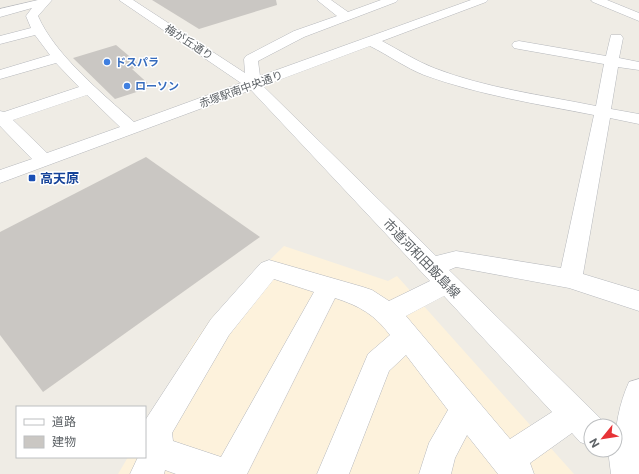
<svg xmlns="http://www.w3.org/2000/svg" width="639" height="474" viewBox="0 0 639 474" font-family="'Public Sans','Noto Sans JP',sans-serif">
<rect width="100%" height="100%" fill="#efece5"/>
<polygon fill="#fdf2dc" points="284,246 388,281 397,276 574,474 118,474 128,457 145,457 145,427 193,344 212,317"/>
<g fill="#cac7c3">
<polygon points="152,0 276,0 277,5 199,29"/>
<polygon points="116,45 141,66 132,69 152,87 115,99 73,58"/>
<polygon points="146,157 260,237 43,392 0,335 0,232"/>
</g>
<g fill="none" stroke-linecap="round" stroke-linejoin="round">
<defs>
<g id="minor">
<path d="M 38,0 L 52,0 L 38,16 C 55,55 102,93 134,122 L 241,83 L 119,0 L 133,0 L 245,73 L 244,59 L 246,56 L 294,31 L 337,16 L 317,0 L 331,0 L 348,12 L 381,0 L 398,0 L 396,2 L 304,37 L 258,61 L 260,76 L 471,0 L 488,0 L 486,2 L 382,41 C 399,50 416,61 434,68 C 485,88 542,95 596,106 L 604,64 L 519,49 L 514,48 L 512,45 L 514,42 L 519,41 L 606,56 L 611,35 L 621,35 L 623,38 L 619,58 L 639,62 L 639,70 L 618,67 L 611,109 L 639,114 L 639,124 L 610,118 L 583,274 L 639,291 L 639,311 L 569,288 L 456,267 L 449,270 L 602,420 L 604,426 L 591,426 L 591,446 L 580,442 L 572,433 L 530,463 L 534,474 L 498,474 L 467,435 L 455,458 L 451,474 L 419,474 L 429,443 L 448,410 L 406,355 L 389,371 L 349,474 L 317,474 L 368,354 L 390,335 C 375,315 360,306 335,298 L 247,474 L 176,474 L 165,470 L 164,474 L 130,474 L 138,457 L 145,457 L 146,419 L 211,319 L 261,263 L 269,260 L 363,287 L 372,290 L 389,301 L 430,281 L 251,90 L 0,183 L 0,170 L 32,159 L 0,126 L 0,111 L 4,112 L 79,87 L 56,63 L 0,79 L 0,70 L 50,55 L 35,35 L 0,44 L 0,36 L 31,28 L 26,16 L 32,8 L 0,17 L 0,9 ZM 370,46 C 388,55 406,68 424,75 C 479,95 537,104 594,115 L 561,268 L 456,251 L 436,256 L 263,86 ZM 87,95 L 120,127 L 47,153 L 13,120 ZM 274,279 L 314,292 L 221,457 L 173,441 L 172,433 L 229,335 ZM 444,296 L 552,412 L 510,439 L 406,316 Z"/>
<polygon points="591,0 607,0 639,13 639,21 593,2"/>
<path d="M 639,379 L 639,474 L 611,474 L 608,450 L 615,450 C 615,427 619,404 629,382 Z"/>
</g>
</defs>
<use href="#minor" stroke="#b6b8bc" stroke-width="1"/>
<use href="#minor" fill="#fff" fill-rule="evenodd"/>
</g>
<g fill="#3f7fe0" stroke="#fff" stroke-width="1.5">
<circle cx="107" cy="62" r="4"/>
<circle cx="127" cy="86" r="4"/>
</g>
<rect fill="#1a4fb4" stroke="#fff" stroke-width="1.5" x="28" y="174" width="8" height="8" rx="2"/>
<g text-anchor="middle" stroke-width="3" stroke-linejoin="round" paint-order="stroke">
<g font-size="11" fill="#5d6266" stroke="#fff">
<text transform="translate(189 42) rotate(33)" y="4">梅が丘通り</text>
<text transform="translate(241 89) rotate(-20)" y="4">赤塚駅南中央通り</text>
</g>
<g font-size="11" font-weight="bold" fill="#366cbe" stroke="#fff" text-anchor="start">
<text x="115" y="66">ドスパラ</text>
<text x="135" y="90">ローソン</text>
</g>
<g font-size="13" font-weight="bold" fill="#164399" stroke="#fff" text-anchor="start">
<text x="40" y="183">高天原</text>
</g>
<g font-size="13" fill="#5d6266" stroke="#fff">
<text transform="translate(422 258) rotate(46)" y="5">市道河和田飯島線</text>
</g>
</g>
<rect x="16" y="406" width="130" height="52" fill="#ffffff" stroke="#bec0c2"/>
<rect x="24" y="419" width="20" height="6" fill="#ffffff" stroke="#bec0c2"/>
<text x="52" y="426" font-size="12" fill="#5d6266">道路</text>
<rect x="24" y="436" width="20" height="12" fill="#cac7c3" stroke="#bec0c2"/>
<text x="52" y="446" font-size="12" fill="#5d6266">建物</text>
<g transform="translate(603 438) rotate(240)"><circle r="19" fill="#ffffff" stroke="#bec0c2"/>
<path d="M0-3L7 15L0 10L-7 15Z" fill="#e73337"/>
<text y="-6" font-size="11" font-weight="bold" text-anchor="middle" fill="#5d6266">N</text>
</g>
</svg>
